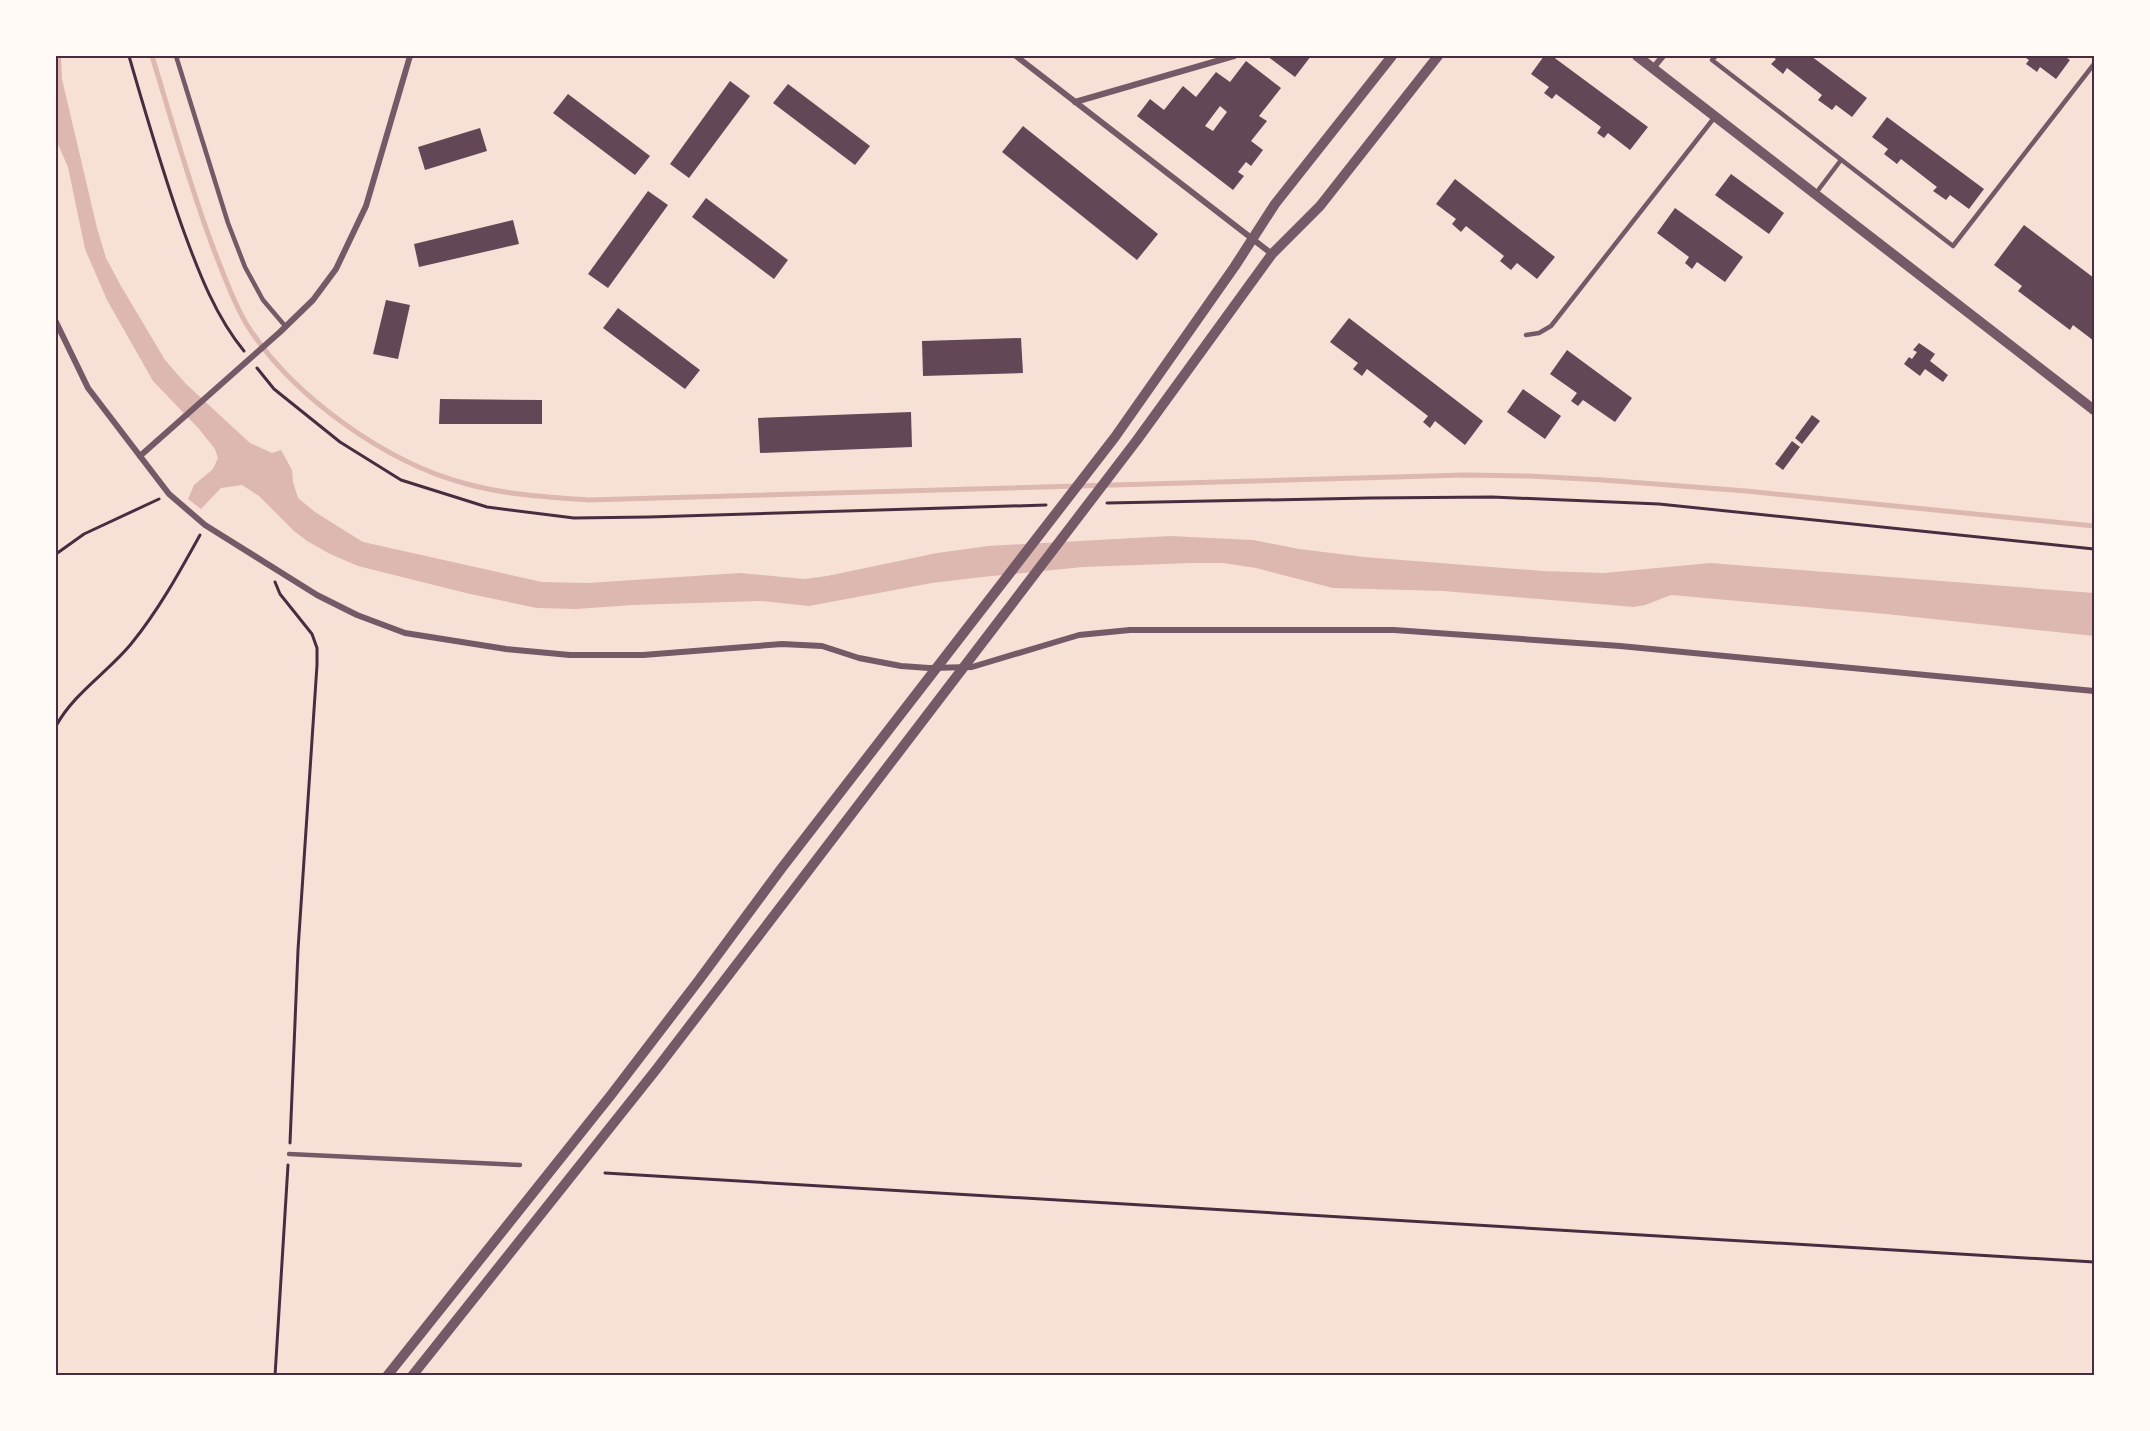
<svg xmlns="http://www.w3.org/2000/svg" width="2150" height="1431" viewBox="0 0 2150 1431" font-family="Rubik,sans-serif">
<rect width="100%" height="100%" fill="#f7e1d7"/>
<polygon fill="#dcb8b0" points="56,56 61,56 62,79 97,228 106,258 121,286 165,360 186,384 250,443 272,453 281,450 292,470 293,482 298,498 315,512 363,542 542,582 588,583 740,573 804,579 827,576 937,553 988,546 1170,536 1253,540 1299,549 1364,557 1542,571 1604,573 1710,563 2094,593 2094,636 1886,614 1671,595 1645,605 1634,607 1443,591 1333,588 1256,568 1223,563 1192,563 1083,567 982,577 932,583 809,606 761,601 632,605 576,609 537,608 470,594 358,566 330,554 307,541 294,531 259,496 242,485 221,488 201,509 188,499 194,485 213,469 218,458 215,449 199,429 153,381 107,300 85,249 68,167 56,140"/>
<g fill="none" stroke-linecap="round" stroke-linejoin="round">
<path stroke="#dcb8b0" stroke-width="5" d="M 152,56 C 172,121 190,187 214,250 C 224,275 233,302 247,325 C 292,396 386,463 467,484 C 507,495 548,497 588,500 L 1465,475 L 1529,476 L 1603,480 L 1746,491 L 2094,526"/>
</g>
<g fill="#644757" fill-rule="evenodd">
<polygon points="1267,56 1311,56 1295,77"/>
<polygon points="1544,56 1552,56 1648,127 1630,150 1608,133 1604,138 1597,133 1601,127 1556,94 1552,99 1544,93 1549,87 1531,74"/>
<polygon points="1771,56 1811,56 1867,98 1852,117 1836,105 1832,110 1818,100 1822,95 1787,68 1783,74 1771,64 1776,59"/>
<polygon points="2023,56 2064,56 2070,60 2056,79 2040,67 2037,72 2026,64 2029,60"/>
<path d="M 1246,61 L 1281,88 L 1259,116 L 1267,121 L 1251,141 L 1263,150 L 1251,166 L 1246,162 L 1238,172 L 1244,176 L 1233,190 L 1137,116 L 1150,99 L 1164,110 L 1183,86 L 1196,97 L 1216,72 L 1230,82 ZM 1220,106 L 1227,112 L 1213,131 L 1205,126 Z"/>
<polygon points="730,81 750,96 689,178 670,164"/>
<polygon points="788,84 870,146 855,165 773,103"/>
<polygon points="568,94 650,156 635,175 553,113"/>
<polygon points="1887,117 1984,189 1969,209 1950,195 1946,200 1933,191 1937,187 1901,159 1897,164 1884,154 1888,149 1872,137"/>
<polygon points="1023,126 1158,234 1137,260 1002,152"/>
<polygon points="480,128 487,151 425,170 418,147"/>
<polygon points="1731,174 1784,213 1769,234 1715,195"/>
<polygon points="1455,179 1555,257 1537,279 1517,263 1511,270 1500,261 1504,256 1466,226 1461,232 1452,224 1456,219 1436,204"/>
<polygon points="648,191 668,205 608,288 588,274"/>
<polygon points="706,198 788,260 774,279 692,217"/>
<polygon points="1675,208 1743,257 1725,282 1697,262 1692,269 1685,263 1689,257 1657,233"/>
<polygon points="513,220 519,244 419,267 414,244"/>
<polygon points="2024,225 2094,278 2094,341 2073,325 2070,330 2018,291 2022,286 1994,265"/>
<polygon points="386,300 410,305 398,359 373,354"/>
<polygon points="618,308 700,370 685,389 603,328"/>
<polygon points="1349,318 1483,421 1465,445 1435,421 1430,428 1423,422 1428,416 1367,369 1362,376 1353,369 1358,363 1330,342"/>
<polygon points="1021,338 1023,373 923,376 922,341"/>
<polygon points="1919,343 1935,354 1930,361 1948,375 1943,382 1925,369 1920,376 1904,364 1909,357 1912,359 1917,352 1913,350"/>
<polygon points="1567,350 1632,398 1615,422 1583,400 1578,406 1571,401 1577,393 1550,374"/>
<polygon points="1523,389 1561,416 1545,439 1507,412"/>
<polygon points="440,399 542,400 542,424 439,424"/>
<polygon points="911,412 912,447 760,453 758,418"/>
<polygon points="1812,415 1820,421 1802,444 1795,438"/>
<polygon points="1792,441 1800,447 1783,470 1775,464"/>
</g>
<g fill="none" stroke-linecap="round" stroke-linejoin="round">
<g stroke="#4a2c40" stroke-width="3">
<path d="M 129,56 C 146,115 163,174 184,232 C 199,273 216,317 244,351"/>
<polyline points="257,368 274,389 340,442 401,480 487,507 574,518 649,517 1046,505"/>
<polyline points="1107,503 1370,498 1492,497 1659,504 2094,549"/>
<polyline points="56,554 84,534 159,499"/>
<polyline points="275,582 280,594 312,634 317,648 317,665 298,950 290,1143"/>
<path d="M 56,726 C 74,693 107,673 131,644 C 158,611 179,573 200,535"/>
<polyline points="605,1173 2094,1262"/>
<polyline points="275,1376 288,1165"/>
</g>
<g stroke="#755966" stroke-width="4.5">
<polyline points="176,56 228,223 245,267 263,300 286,327"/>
<polyline points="1716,56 1712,60 1953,246 2094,64"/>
<polyline points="1816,193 1841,160"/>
<polyline points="1526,335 1539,333 1551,326 1714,118"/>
<polyline points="289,1154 520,1165"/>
</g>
<g stroke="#755966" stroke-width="6">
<polyline points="1016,56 1272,254"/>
<polyline points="1653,68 1663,56"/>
<polyline points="1075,102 1234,56"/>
<polyline points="56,322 88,388 169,494 205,525 317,595 357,615 405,633 506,649 570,655 643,655 782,644 822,646 859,658 901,666 929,668 972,667 1079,635 1130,630 1394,630 1620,646 2094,691"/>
<polyline points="140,456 280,332 313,300 336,269 366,206 410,56"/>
</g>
<g stroke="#755966" stroke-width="10">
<polyline points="1637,56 2094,410"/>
<polyline points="387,1376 611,1095 699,980 781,869 1115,437 1235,266 1275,204 1392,56"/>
<polyline points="412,1376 655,1071 750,947 1137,440 1272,254 1320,206 1438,56"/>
</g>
</g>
<rect width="2150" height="1431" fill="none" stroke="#fffaf5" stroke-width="114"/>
<rect x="57" y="57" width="2036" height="1317" fill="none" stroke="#4a2c40" stroke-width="2"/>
</svg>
